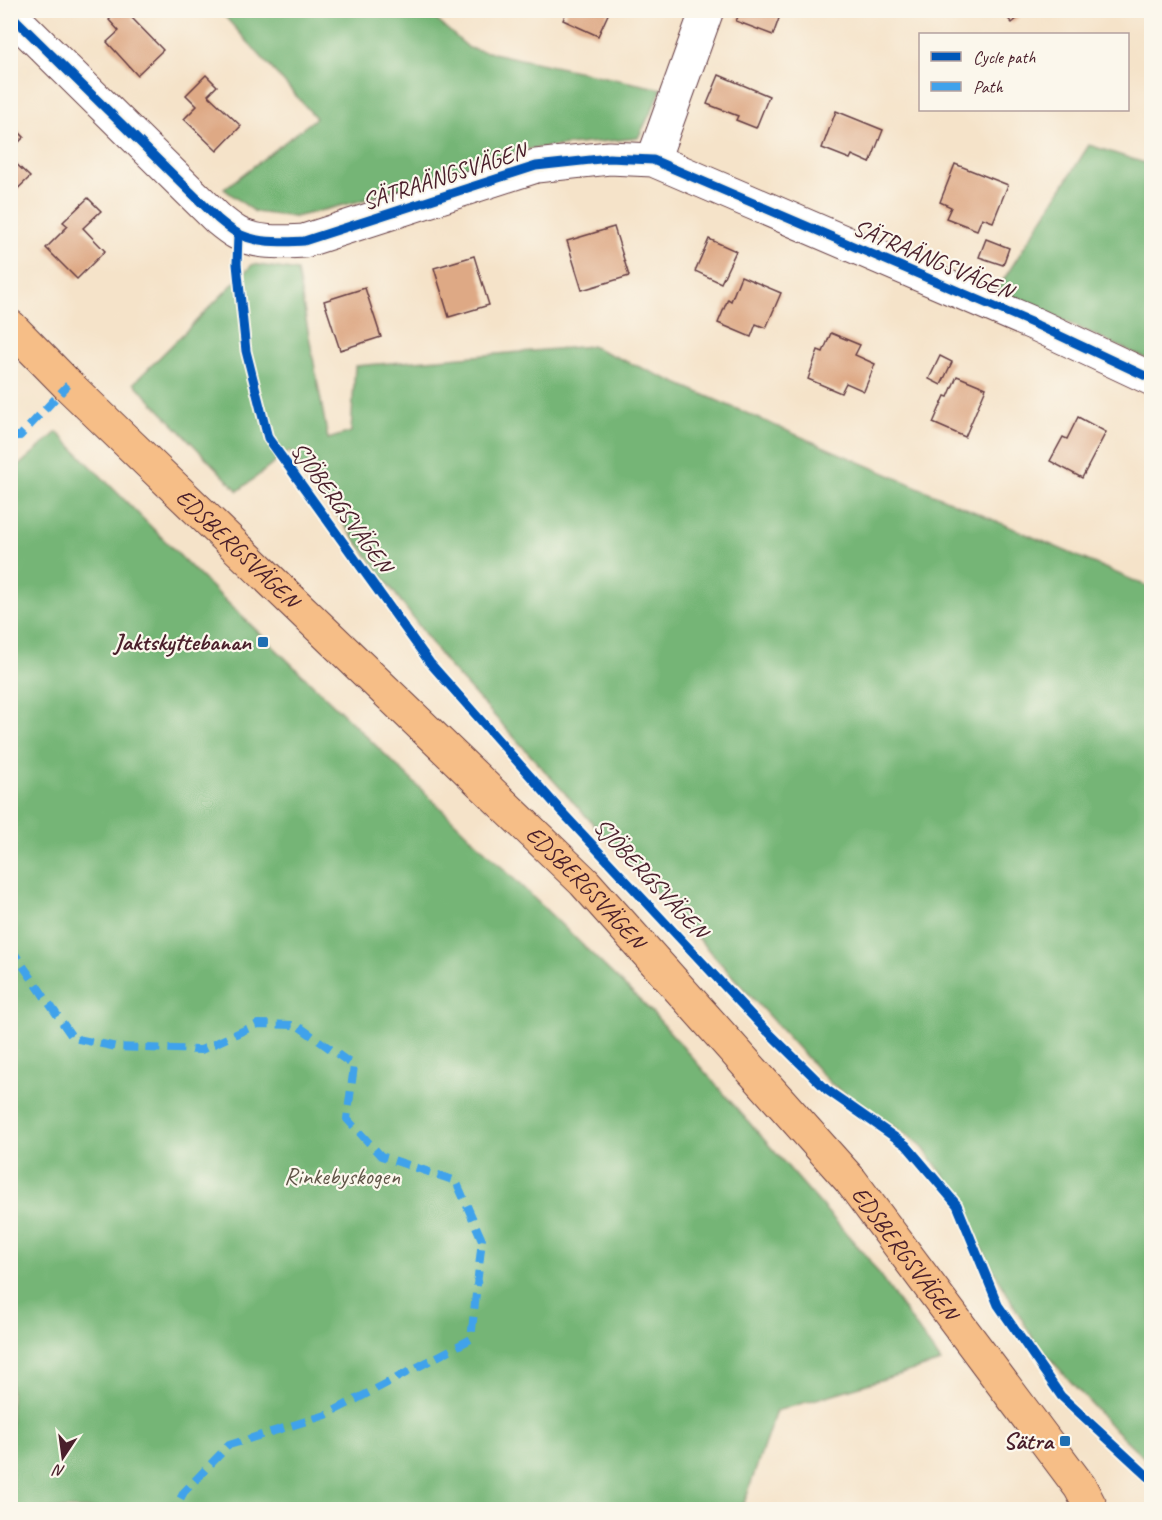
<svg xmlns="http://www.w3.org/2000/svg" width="1162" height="1520" viewBox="0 0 1162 1520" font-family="Caveat,sans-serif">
<rect width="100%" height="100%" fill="#fbf7ec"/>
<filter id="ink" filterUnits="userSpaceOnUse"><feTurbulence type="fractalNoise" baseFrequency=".0167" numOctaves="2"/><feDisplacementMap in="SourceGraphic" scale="12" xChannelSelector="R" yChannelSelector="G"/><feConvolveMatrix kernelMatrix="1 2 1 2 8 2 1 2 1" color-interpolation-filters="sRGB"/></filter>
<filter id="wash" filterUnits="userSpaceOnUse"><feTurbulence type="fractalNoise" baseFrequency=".008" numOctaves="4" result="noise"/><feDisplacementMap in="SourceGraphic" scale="24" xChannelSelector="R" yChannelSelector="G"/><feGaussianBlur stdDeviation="1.35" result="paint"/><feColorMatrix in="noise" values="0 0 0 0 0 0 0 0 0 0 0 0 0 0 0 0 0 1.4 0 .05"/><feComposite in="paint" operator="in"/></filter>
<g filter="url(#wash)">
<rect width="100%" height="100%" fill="#f5e3c9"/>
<g fill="#75b576" stroke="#606a50" stroke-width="1.5">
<polygon points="220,11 426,11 469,48 662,89 638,138 529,149 360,201 295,217 255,212 224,189 316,118"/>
<polygon points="1089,145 1151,165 1151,361 997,290"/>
<polygon points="253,264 297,271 328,439 351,432 355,366 591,346 1151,588 1151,1464 1109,1424 1035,1342 990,1264 945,1177 920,1144 830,1083 447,664 290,451 238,491 134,383"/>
<polygon points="57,432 197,573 654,1014 867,1257 941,1362 776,1411 742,1509 11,1509 10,473"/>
</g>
<g id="blocks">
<g fill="#dea985">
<polygon points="118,10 140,10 132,18 163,50 137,75 107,42 119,31 109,20"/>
<polygon points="567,10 610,10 598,36 563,20"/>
<polygon points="741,10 782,10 773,35 736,21"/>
<polygon points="1000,10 1027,10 1012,23"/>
<polygon points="206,75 217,86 208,95 241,126 217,151 184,119 197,106 186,95"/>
<polygon points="719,75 769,96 756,128 736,120 738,116 707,104"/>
<polygon points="836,111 883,130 870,163 852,155 850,159 822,148"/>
<polygon points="12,125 24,137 10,151 10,126"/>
<polygon points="10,158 30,177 10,196"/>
<polygon points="955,164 1008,185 993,222 982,218 977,230 946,218 951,207 940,202"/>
<polygon points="88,198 101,211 83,228 105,251 77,279 46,248 68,226 63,222"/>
<polygon points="614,227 629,276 582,290 567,241"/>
<polygon points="709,239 736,251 721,283 695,271"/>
<polygon points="986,239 1009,248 1003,265 979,257"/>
<polygon points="474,256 489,305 449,317 434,268"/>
<polygon points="741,276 781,293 766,328 756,324 751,337 718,323 728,299 731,301"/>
<polygon points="365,288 381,337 340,350 324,301"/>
<polygon points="831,333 860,345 855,355 875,364 864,391 846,383 841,393 808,379 818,350 823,352"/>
<polygon points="940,356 952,362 941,385 929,379"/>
<polygon points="957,376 986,388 965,437 933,423 945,396 948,397"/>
<polygon points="1078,417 1106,432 1082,478 1050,461 1063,437 1067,439"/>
</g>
</g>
</g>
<g filter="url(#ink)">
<use href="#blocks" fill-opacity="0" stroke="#643c43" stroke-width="1.5"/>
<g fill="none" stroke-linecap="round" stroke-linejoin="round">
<defs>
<g id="minor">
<path d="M 10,14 L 218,219 C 224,224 230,229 237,233 C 257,244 283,242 304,241 L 536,166 L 609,158 L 653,160 L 1037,325 L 1152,379"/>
<polyline points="653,160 707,10"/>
</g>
<g id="major">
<path id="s1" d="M 10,326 L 68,385 L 584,882 L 851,1181 L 1080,1487 L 1092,1510"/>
</g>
</defs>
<use href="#minor" stroke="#643c43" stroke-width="35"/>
<use href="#major" stroke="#643c43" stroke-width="35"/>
<use href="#minor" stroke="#fff" stroke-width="33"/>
<use href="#major" stroke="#f6be87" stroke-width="33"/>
<g stroke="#40a2eb" stroke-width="8" stroke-dasharray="15 8" stroke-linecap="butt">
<polyline points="10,436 20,436 68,385"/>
<polyline points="10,947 73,1038 117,1047 201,1050 258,1024 297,1025 354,1066 347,1119 381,1156 456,1181 482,1240 471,1339 326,1415 229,1445 184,1492 174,1510"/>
</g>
<defs>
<g id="cycleway">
<path d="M 10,14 L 218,219 C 224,224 230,229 237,233 C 257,244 283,242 304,241 L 536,166 L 609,158 L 653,160 L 1037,325 L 1152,379"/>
<polyline points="238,234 237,264 246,351 268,438 430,663 561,811 758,1022 827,1090 906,1145 957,1205 998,1305 1061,1396 1152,1480"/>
</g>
</defs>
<use href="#cycleway" stroke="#fbf7ec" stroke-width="13"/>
<use href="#cycleway" stroke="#0057b8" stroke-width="9"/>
</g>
</g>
<g fill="#1f6fb2" stroke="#fbf7ec" stroke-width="2">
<rect x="257" y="636" width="12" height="12" rx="3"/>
<rect x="1059" y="1435" width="12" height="12" rx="3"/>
</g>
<g text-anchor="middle" stroke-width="4.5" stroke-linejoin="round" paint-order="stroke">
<g font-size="24" fill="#4a1f2b" stroke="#fbf7ec">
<text transform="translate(444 176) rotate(-18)" y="8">SÄTRAÄNGSVÄGEN</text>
<text transform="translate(933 259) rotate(23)" y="8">SÄTRAÄNGSVÄGEN</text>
<text transform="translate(342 507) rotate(54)" y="8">SJÖBERGSVÄGEN</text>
<text dy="8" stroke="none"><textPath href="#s1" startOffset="318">EDSBERGSVÄGEN</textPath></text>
<text transform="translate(651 878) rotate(47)" y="8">SJÖBERGSVÄGEN</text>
<text dy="8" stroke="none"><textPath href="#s1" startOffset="804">EDSBERGSVÄGEN</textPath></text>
<text dy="8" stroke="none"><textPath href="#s1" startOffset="1290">EDSBERGSVÄGEN</textPath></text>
</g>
<g font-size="24" font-weight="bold" fill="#4a1f2b" stroke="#fbf7ec" text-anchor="end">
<text x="251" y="650">Jaktskyttebanan</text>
<text x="1053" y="1449">Sätra</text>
</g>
<g font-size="24" fill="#605548" stroke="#fbf7ec">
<text x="342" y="1184">Rinkebyskogen</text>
</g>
</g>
<rect width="1162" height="1520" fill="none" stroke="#fbf7ec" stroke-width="36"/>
<rect x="919" y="33" width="210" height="78" fill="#fbf7ec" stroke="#b4a19f" stroke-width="1.5"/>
<rect x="931" y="52" width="30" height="9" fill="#0057b8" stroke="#b4a19f" stroke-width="1.5"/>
<text x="973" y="63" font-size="18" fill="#4a1f2b">Cycle path</text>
<rect x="931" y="82" width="30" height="9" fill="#40a2eb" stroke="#b4a19f" stroke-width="1.5"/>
<text x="973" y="93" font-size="18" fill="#4a1f2b">Path</text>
<g transform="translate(63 1457) rotate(193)" stroke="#fbf7ec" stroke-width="4.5" paint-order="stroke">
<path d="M0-4.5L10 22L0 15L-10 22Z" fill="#4a1f2b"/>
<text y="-9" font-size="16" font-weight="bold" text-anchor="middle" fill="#4a1f2b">N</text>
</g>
</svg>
